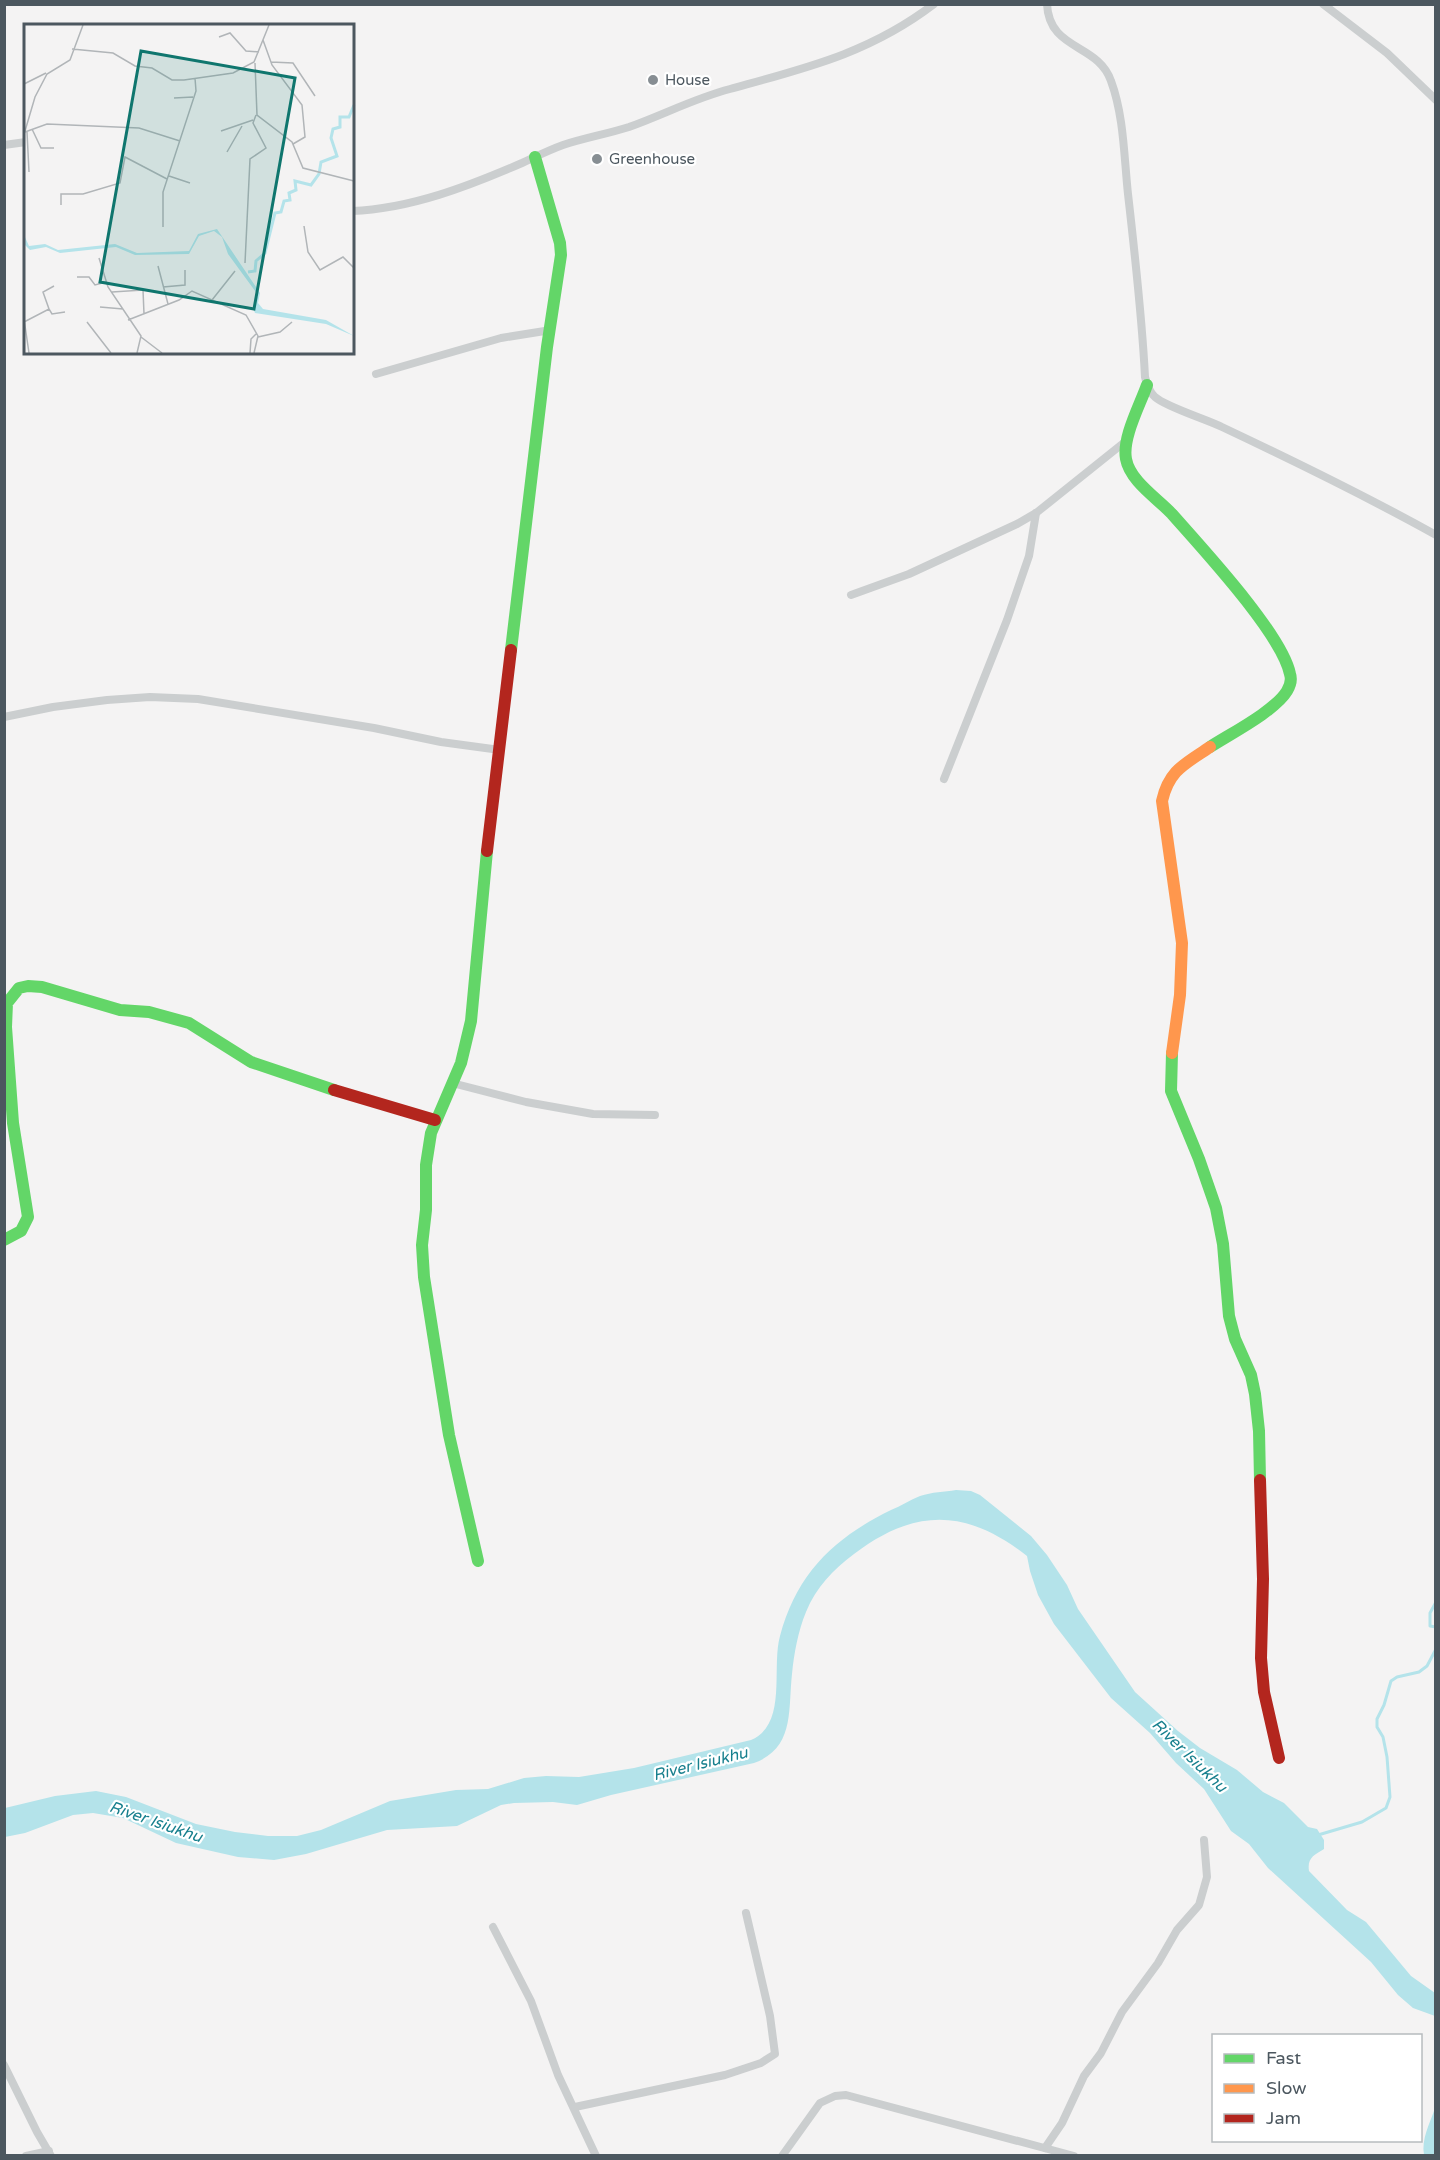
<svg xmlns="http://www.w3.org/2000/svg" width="1440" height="2160" viewBox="0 0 1440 2160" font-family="'Varela Round',sans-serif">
<rect width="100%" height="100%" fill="#f4f3f3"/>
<g fill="#b4e3ea">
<path d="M 956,1490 L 971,1491 L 980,1495 L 1031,1536 L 1047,1555 L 1067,1585 L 1078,1609 L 1135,1692 L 1178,1731 L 1200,1748 L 1237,1770 L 1263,1792 L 1284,1803 L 1308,1827 L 1317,1829 L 1324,1840 L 1324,1849 C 1314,1855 1307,1858 1309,1871 L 1347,1910 L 1366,1922 L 1411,1976 L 1435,1993 L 1435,2016 L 1413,2008 L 1398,1995 L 1371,1962 L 1268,1868 L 1249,1844 L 1231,1831 L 1204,1789 L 1176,1763 L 1150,1733 L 1111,1698 L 1054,1624 L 1038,1595 L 1030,1571 L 1027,1556 C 967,1509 916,1507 854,1554 C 833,1570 816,1587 806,1612 C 798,1631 794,1654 792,1674 C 788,1710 795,1748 754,1763 L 611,1795 L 577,1805 L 553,1802 L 514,1803 L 501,1805 L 457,1826 L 387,1830 L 306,1854 L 274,1860 L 238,1857 L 176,1843 L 123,1818 L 93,1813 L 73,1815 L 25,1833 L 5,1837 L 5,1808 L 55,1796 L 96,1791 L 126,1797 L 196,1824 L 235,1832 L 268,1836 L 297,1836 L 321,1830 L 390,1801 L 456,1790 L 488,1789 L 524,1778 L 546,1776 L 579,1777 L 634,1768 L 751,1740 C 788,1724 771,1668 780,1636 C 797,1573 834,1538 891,1510 C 901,1506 910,1500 920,1496 C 932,1492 944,1492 956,1490 Z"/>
<path d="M 1435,2108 L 1435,2155 L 1424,2155 C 1421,2139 1430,2123 1435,2108 Z"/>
</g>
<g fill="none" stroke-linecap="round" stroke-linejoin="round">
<g stroke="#b4e3ea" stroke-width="3">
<polyline points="1436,1602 1430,1613 1430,1626 1436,1627"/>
<polyline points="1318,1835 1362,1822 1386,1808 1390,1797 1387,1757 1383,1737 1377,1727 1377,1719 1384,1705 1391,1681 1397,1677 1419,1672 1427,1666 1436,1649"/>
</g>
<g stroke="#cbcecf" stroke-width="8">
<path d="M 1047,4 C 1049,51 1098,43 1111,81 C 1124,116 1124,157 1128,194 C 1135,255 1142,316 1145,377 C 1147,385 1149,392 1155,397 C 1166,407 1206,419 1222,427 C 1294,461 1366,496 1436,535"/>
<polyline points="1323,4 1387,53 1436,100"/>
<polyline points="4,145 26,142"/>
<path d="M 352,211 C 410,209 469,186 522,163 C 535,157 549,150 563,145 C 584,138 607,134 629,127 C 663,115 695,98 730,89 C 806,68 870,53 934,4"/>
<polyline points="376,374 501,338 551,330"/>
<polyline points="851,595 909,574 1017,524 1036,513 1126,441"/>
<polyline points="4,717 53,707 107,700 150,697 198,699 374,728 441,742 500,750"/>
<polyline points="944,779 1007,620 1029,556 1036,513"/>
<polyline points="452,1083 526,1102 593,1114 655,1115"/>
<polyline points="493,1927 531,2001 558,2075 596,2156"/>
<polyline points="4,2065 37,2132 51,2156"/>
<polyline points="575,2107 725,2075 761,2063 775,2054 770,2016 746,1913"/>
<polyline points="1045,2148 1062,2123 1084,2076 1101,2053 1122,2012 1158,1963 1177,1930 1199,1905 1207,1877 1204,1840"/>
<polyline points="26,2156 49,2151"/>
<polyline points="782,2156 820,2103 835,2096 846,2095 1074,2156"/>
</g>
<g stroke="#63d668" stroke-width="12">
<path d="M 1147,385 C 1140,405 1122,438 1126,459 C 1130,481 1157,498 1172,514 C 1201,547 1282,634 1290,674 C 1292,680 1290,686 1287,691 C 1275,711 1230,734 1210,747"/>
<polyline points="511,650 547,347 561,255 560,243 535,157"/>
<polyline points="1172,1053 1171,1091 1199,1159 1216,1208 1223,1244 1229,1316 1235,1339 1251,1375 1255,1394 1259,1431 1260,1480"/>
<polyline points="4,1240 21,1231 28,1217 13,1123 6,1027 7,1003 19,988 28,986 42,987 120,1010 149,1012 189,1023 251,1062 334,1090"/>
<polyline points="478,1561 449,1435 424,1277 422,1245 426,1210 426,1165 431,1133 461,1063 471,1021 487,851"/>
</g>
<path stroke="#ff974d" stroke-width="12" d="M 1172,1053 L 1180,995 L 1182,943 L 1162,801 C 1169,770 1185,764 1210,747"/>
<g stroke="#b3261e" stroke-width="12">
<polyline points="487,851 511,650"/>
<polyline points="334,1090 435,1120"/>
<polyline points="1260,1480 1263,1579 1261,1658 1264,1692 1279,1758"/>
</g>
</g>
<g fill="#878e93" stroke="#fff" stroke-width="2">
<circle cx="653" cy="80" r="6"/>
<circle cx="597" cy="159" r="6"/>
</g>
<g text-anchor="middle" stroke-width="4.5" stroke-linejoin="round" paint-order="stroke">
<g font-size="15" fill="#4c575f" stroke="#fff" text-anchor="start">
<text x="665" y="85">House</text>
<text x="609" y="164">Greenhouse</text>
</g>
<g font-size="16" font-style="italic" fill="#18808e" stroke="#fff">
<text transform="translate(1190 1755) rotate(44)" y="6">River Isiukhu</text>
<text transform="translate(700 1763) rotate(-14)" y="6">River Isiukhu</text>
<text transform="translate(156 1821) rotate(19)" y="6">River Isiukhu</text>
</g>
</g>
<g transform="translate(24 24)">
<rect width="330" height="330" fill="#f4f3f3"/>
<path d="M 193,205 L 236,269 L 234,279 L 239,285 L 302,296 L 330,312 L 302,300 L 231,289 L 229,284 L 234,271 L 204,230 L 198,213 L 190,207 L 175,212 L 165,230 L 111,231 L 92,223 L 36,229 L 22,223 L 6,226 L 0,220 L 0,211 L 5,222 L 21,220 L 34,226 L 91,220 L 113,229 L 165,227 L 174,210 Z" fill="#b4e3ea"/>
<path fill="none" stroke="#b4e3ea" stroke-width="3" d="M 224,248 L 231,247 L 232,237 L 241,229 L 251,189 L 257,188 L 260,177 L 266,176 L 265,169 L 272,166 L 271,157 L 287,161 L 295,150 L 297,138 L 313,132 L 307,114 L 309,105 L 316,103 L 316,93 L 325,93 L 330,81"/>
<path fill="none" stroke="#b1b5b8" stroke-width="1.5" d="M 195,13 L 206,9 L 222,27 L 235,28M 239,16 L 248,41 L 278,81 L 281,113 L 269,120M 48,25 L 89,29 L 111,42 L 128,44 L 148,56 L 160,56 L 209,49 L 230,38 L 245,1M 247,38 L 269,39 L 291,72M 231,39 L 233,91 L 268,118 L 279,144 L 330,157M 0,60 L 22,49M 150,74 L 169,73M 8,105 L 17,124 L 30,124M 1,107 L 11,73 L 23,50 L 46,36 L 59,1M 197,107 L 229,96M 1,108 L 23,100 L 115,104 L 156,117M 3,108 L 5,148M 203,128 L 218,102M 145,152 L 166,159M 37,181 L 37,170 L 59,170 L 96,159 L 101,133 L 143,155M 280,202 L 284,228 L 296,246 L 319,233 L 330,244M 139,203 L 139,168 L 172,67 L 171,54M 75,234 L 84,263 L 117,312 L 113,329M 221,239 L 226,135 L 242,124 L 229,99 L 232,91M 134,242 L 144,280M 53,253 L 65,253 L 71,261 L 82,258M 139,263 L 161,261 L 161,246M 88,268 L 119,266 L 120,290M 188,276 L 211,247M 76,283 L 99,285M 25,285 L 19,268 L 30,262M 0,295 L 5,329M 104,296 L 155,276 L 168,267 L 222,291 L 234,312 L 230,329M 0,298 L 25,285 L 28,290 L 41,288M 63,298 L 87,329M 117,313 L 138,329M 234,313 L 256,308 L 268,298M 226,329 L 227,315 L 232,310"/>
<path fill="#0f766e" fill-opacity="0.15" stroke="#0f766e" stroke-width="3" d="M 117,27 L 271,54 L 230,285 L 76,258 Z"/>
<rect width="330" height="330" fill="none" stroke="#4c575f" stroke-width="3"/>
</g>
<rect width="1440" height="2160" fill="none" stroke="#4c575f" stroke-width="12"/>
<rect x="1212" y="2034" width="210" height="108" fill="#ffffff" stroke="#b7bcbf" stroke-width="1.5"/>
<rect x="1224" y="2054" width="30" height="9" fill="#63d668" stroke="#b7bcbf" stroke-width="1.5"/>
<text x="1266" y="2064" font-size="18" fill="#4c575f">Fast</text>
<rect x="1224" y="2084" width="30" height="9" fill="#ff974d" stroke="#b7bcbf" stroke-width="1.5"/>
<text x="1266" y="2094" font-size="18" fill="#4c575f">Slow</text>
<rect x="1224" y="2114" width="30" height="9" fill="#b3261e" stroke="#b7bcbf" stroke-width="1.5"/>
<text x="1266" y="2124" font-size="18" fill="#4c575f">Jam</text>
</svg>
